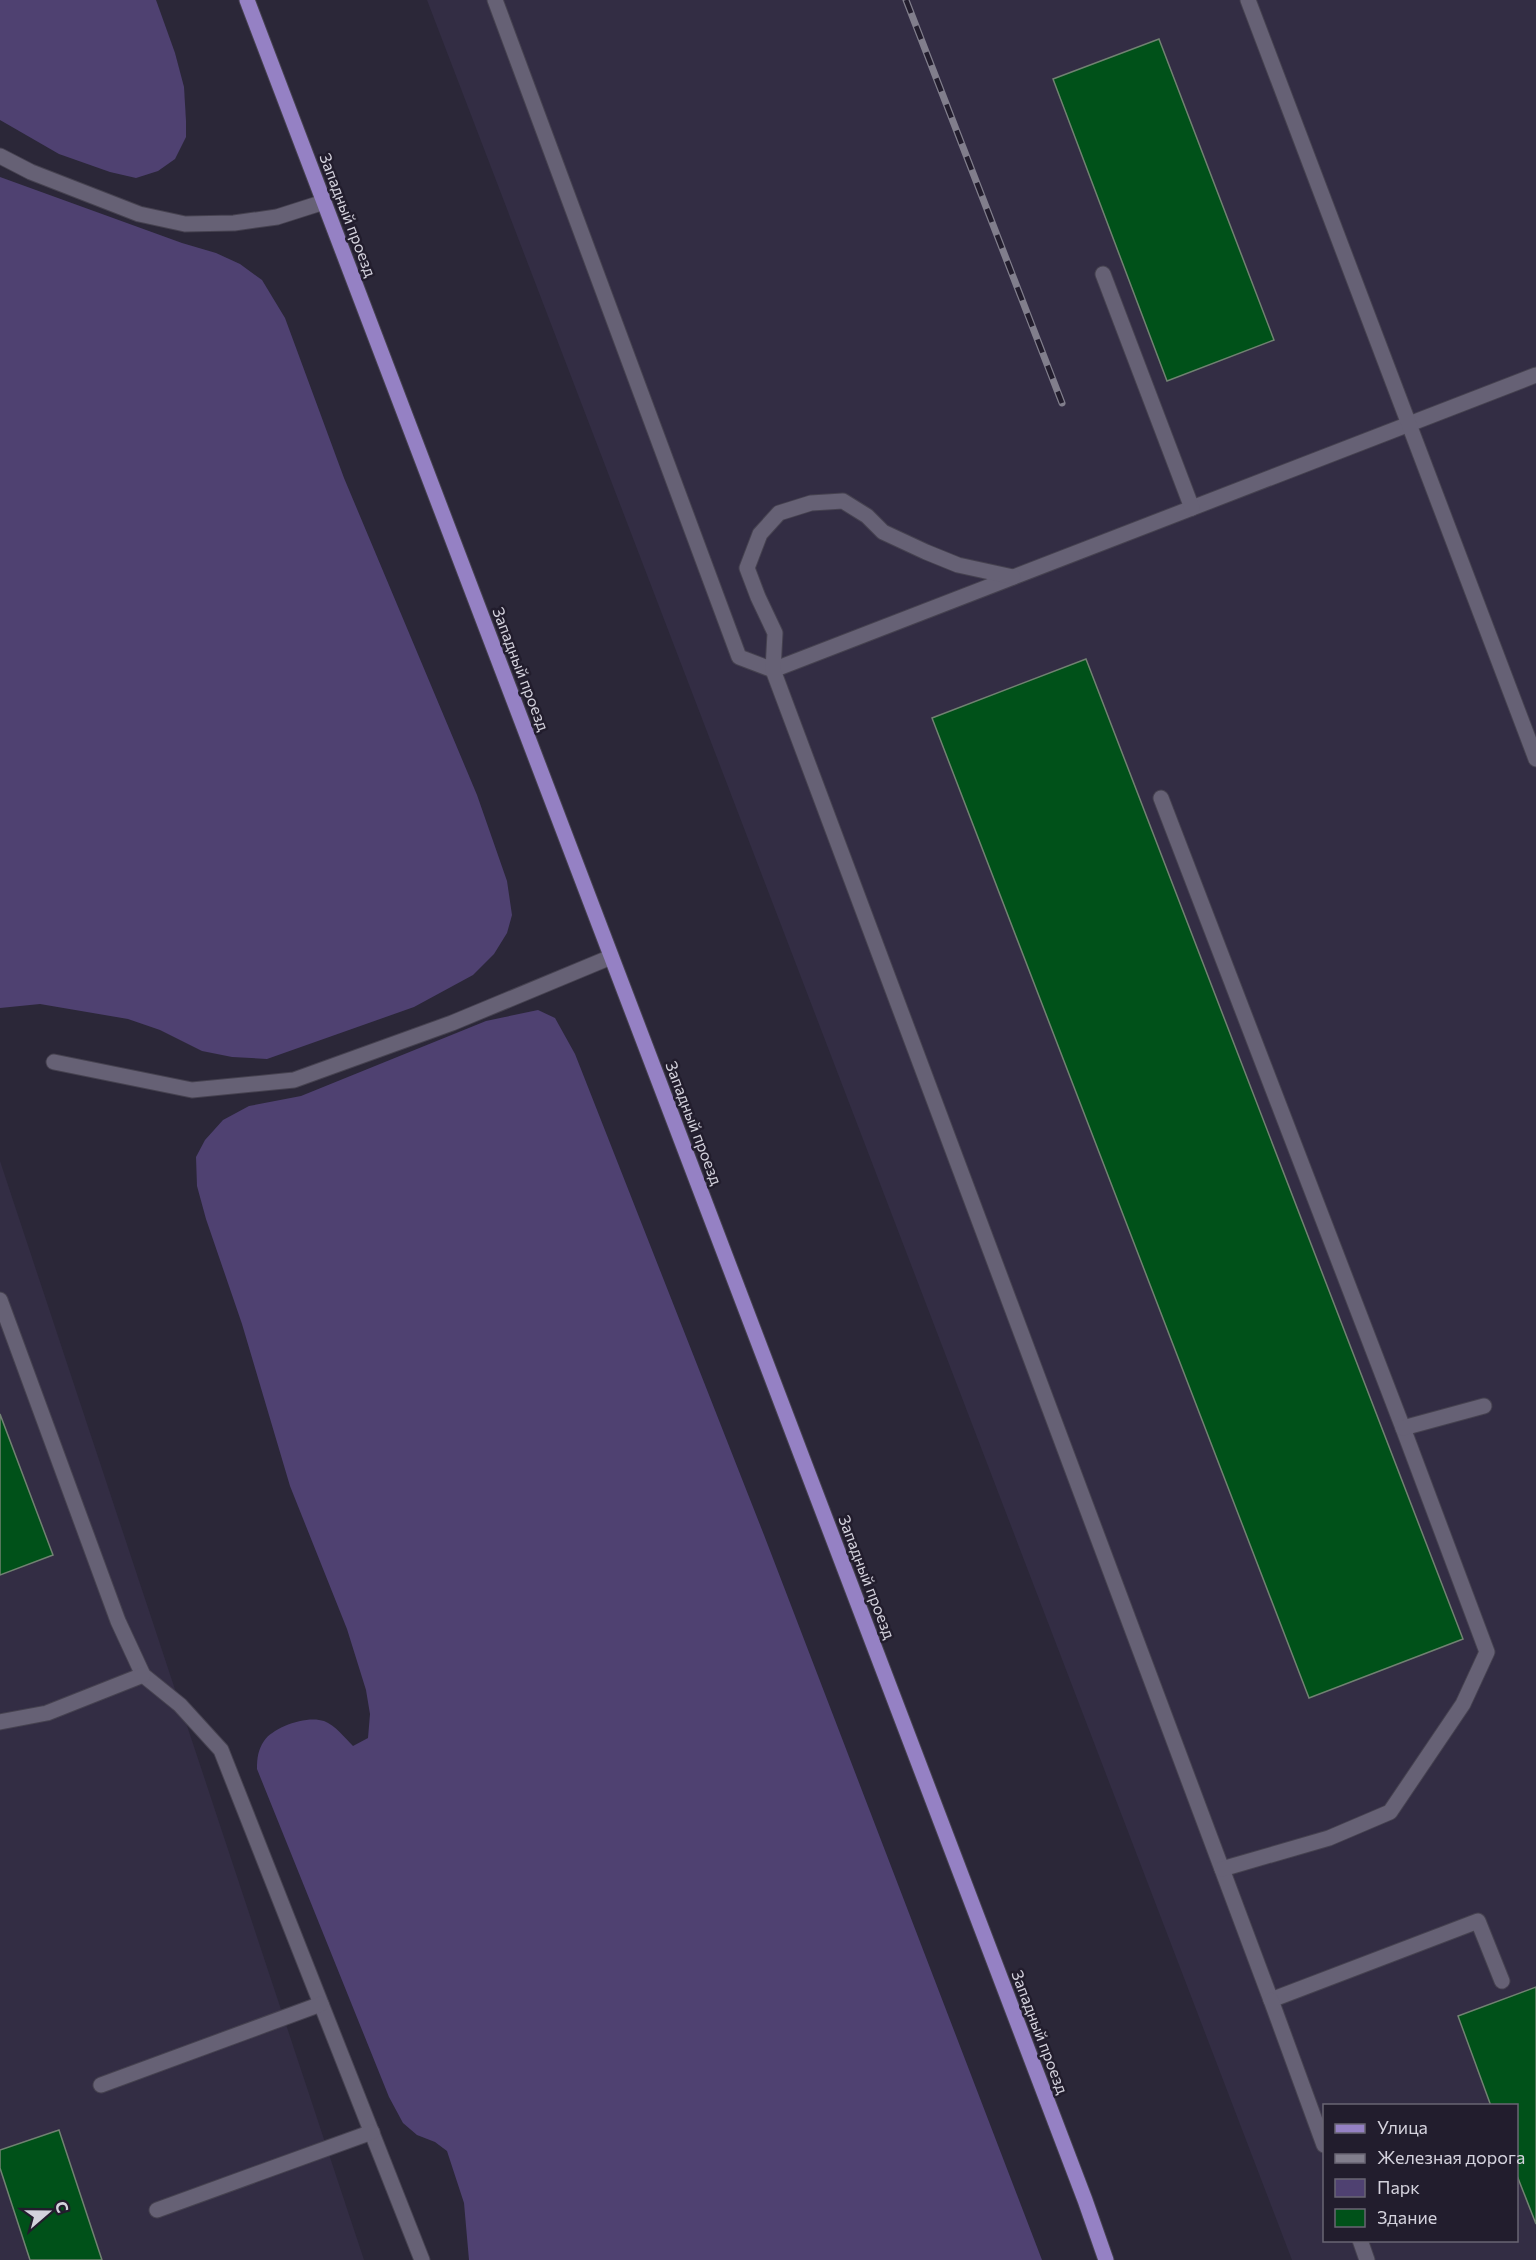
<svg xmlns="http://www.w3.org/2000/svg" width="1536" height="2260" viewBox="0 0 1536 2260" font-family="Commissioner,sans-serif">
<rect width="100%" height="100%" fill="#2b2738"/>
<g fill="#332d44" fill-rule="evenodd">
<path d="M 427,0 L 1536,0 L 1536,2260 L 1292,2260 ZM 1324,2106 L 1516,2106 L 1516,2240 L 1324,2240 Z"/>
<polygon points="0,1161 364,2260 0,2260"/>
</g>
<g fill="#4f4171">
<polygon points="0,0 156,0 175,53 184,87 186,121 186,137 175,159 158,171 136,178 110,172 59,154 0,120"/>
<polygon points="0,177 182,243 216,253 240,264 262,280 285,318 344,478 477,795 507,881 512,915 507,933 494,954 473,975 414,1007 267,1059 232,1057 202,1051 160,1030 128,1019 40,1004 0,1008"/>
<path d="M 538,1010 L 555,1018 L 575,1054 L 764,1535 L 1042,2260 L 469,2260 L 464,2203 L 447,2151 L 435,2142 L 417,2135 L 403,2123 L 389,2097 L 257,1769 C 257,1758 258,1750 264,1741 C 273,1727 307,1715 324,1721 C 335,1725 345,1738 353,1746 L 368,1738 L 370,1714 L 366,1690 L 347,1629 L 290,1486 L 242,1324 L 206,1219 L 197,1186 L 196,1157 L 205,1140 L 223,1120 L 249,1106 L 301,1096 L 486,1021 Z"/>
</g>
<g fill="#005119" stroke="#718272" stroke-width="1.5">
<polygon points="1159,39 1274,340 1167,381 1053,79"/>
<polygon points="1086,659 1463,1639 1309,1698 932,718"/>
<polygon points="0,1414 53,1555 0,1575"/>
<polygon points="1536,1987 1536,2224 1516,2173 1516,2106 1491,2106 1458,2016"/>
<polygon points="59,2130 102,2260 30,2260 0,2168 0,2150"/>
</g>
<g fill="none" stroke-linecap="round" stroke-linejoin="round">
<defs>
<g id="service">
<polyline points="495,0 739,657 773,670 1536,375"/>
<polyline points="1248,0 1536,759"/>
<polyline points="0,156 31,172 139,214 185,224 234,223 277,217 324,202"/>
<polyline points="1103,274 1192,508"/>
<polyline points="1013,577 958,565 926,552 883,532 867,516 843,501 811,503 779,513 760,534 747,568 758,597 775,633 773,670 1271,2000 1478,1921 1502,1981"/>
<polyline points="1161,798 1403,1428 1487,1652 1463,1704 1390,1812 1329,1838 1222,1869"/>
<polyline points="54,1062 192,1090 294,1080 452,1023 611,957"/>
<polyline points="0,1300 118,1621 143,1675 180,1705 221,1750 422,2260"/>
<polyline points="1403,1428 1484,1406"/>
<polyline points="0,1722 47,1713 143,1675"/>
<polyline points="1271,2000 1324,2145"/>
<polyline points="101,2085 321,2004"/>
<polyline points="157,2210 372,2132"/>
<polyline points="1360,2240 1367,2260"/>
</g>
<polyline id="primary" points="247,0 1085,2200 1106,2260"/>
</defs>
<use href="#service" stroke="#464250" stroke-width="17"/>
<use href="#primary" stroke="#464250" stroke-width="17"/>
<use href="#service" stroke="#666175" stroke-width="15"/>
<use href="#primary" stroke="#9581c4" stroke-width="15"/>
<defs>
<polyline id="rail" points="906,0 1062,403"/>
</defs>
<use href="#rail" stroke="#817e8c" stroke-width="7"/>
<use href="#rail" stroke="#221d2d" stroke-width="4.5" stroke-dasharray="14" stroke-linecap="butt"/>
</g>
<g text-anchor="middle" stroke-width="5" stroke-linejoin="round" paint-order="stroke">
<g font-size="16" fill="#d4d2dd" stroke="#221d2d">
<text transform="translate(348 215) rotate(69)" y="6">Западный проезд</text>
<text transform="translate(521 669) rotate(69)" y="6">Западный проезд</text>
<text transform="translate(694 1123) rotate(69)" y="6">Западный проезд</text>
<text transform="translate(867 1577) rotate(69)" y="6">Западный проезд</text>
<text transform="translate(1040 2032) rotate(69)" y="6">Западный проезд</text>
</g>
</g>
<rect x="1323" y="2104" width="195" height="138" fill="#221d2d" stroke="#696573" stroke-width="1.5"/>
<rect x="1335" y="2124" width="30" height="9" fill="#9581c4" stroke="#696573" stroke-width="1.5"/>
<text x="1377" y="2134" font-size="18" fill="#d4d2dd">Улица</text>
<rect x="1335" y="2154" width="30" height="9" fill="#817e8c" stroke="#696573" stroke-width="1.5"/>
<text x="1377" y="2164" font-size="18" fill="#d4d2dd">Железная дорога</text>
<rect x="1335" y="2179" width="30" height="18" fill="#4f4171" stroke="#696573" stroke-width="1.5"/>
<text x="1377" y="2194" font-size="18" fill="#d4d2dd">Парк</text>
<rect x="1335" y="2209" width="30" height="18" fill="#005119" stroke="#696573" stroke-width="1.5"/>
<text x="1377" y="2224" font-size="18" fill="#d4d2dd">Здание</text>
<g transform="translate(48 2212) rotate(70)" stroke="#221d2d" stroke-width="4.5" paint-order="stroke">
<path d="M0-4.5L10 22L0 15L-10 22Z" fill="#d4d2dd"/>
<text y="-9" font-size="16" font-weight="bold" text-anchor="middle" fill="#d4d2dd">С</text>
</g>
</svg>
